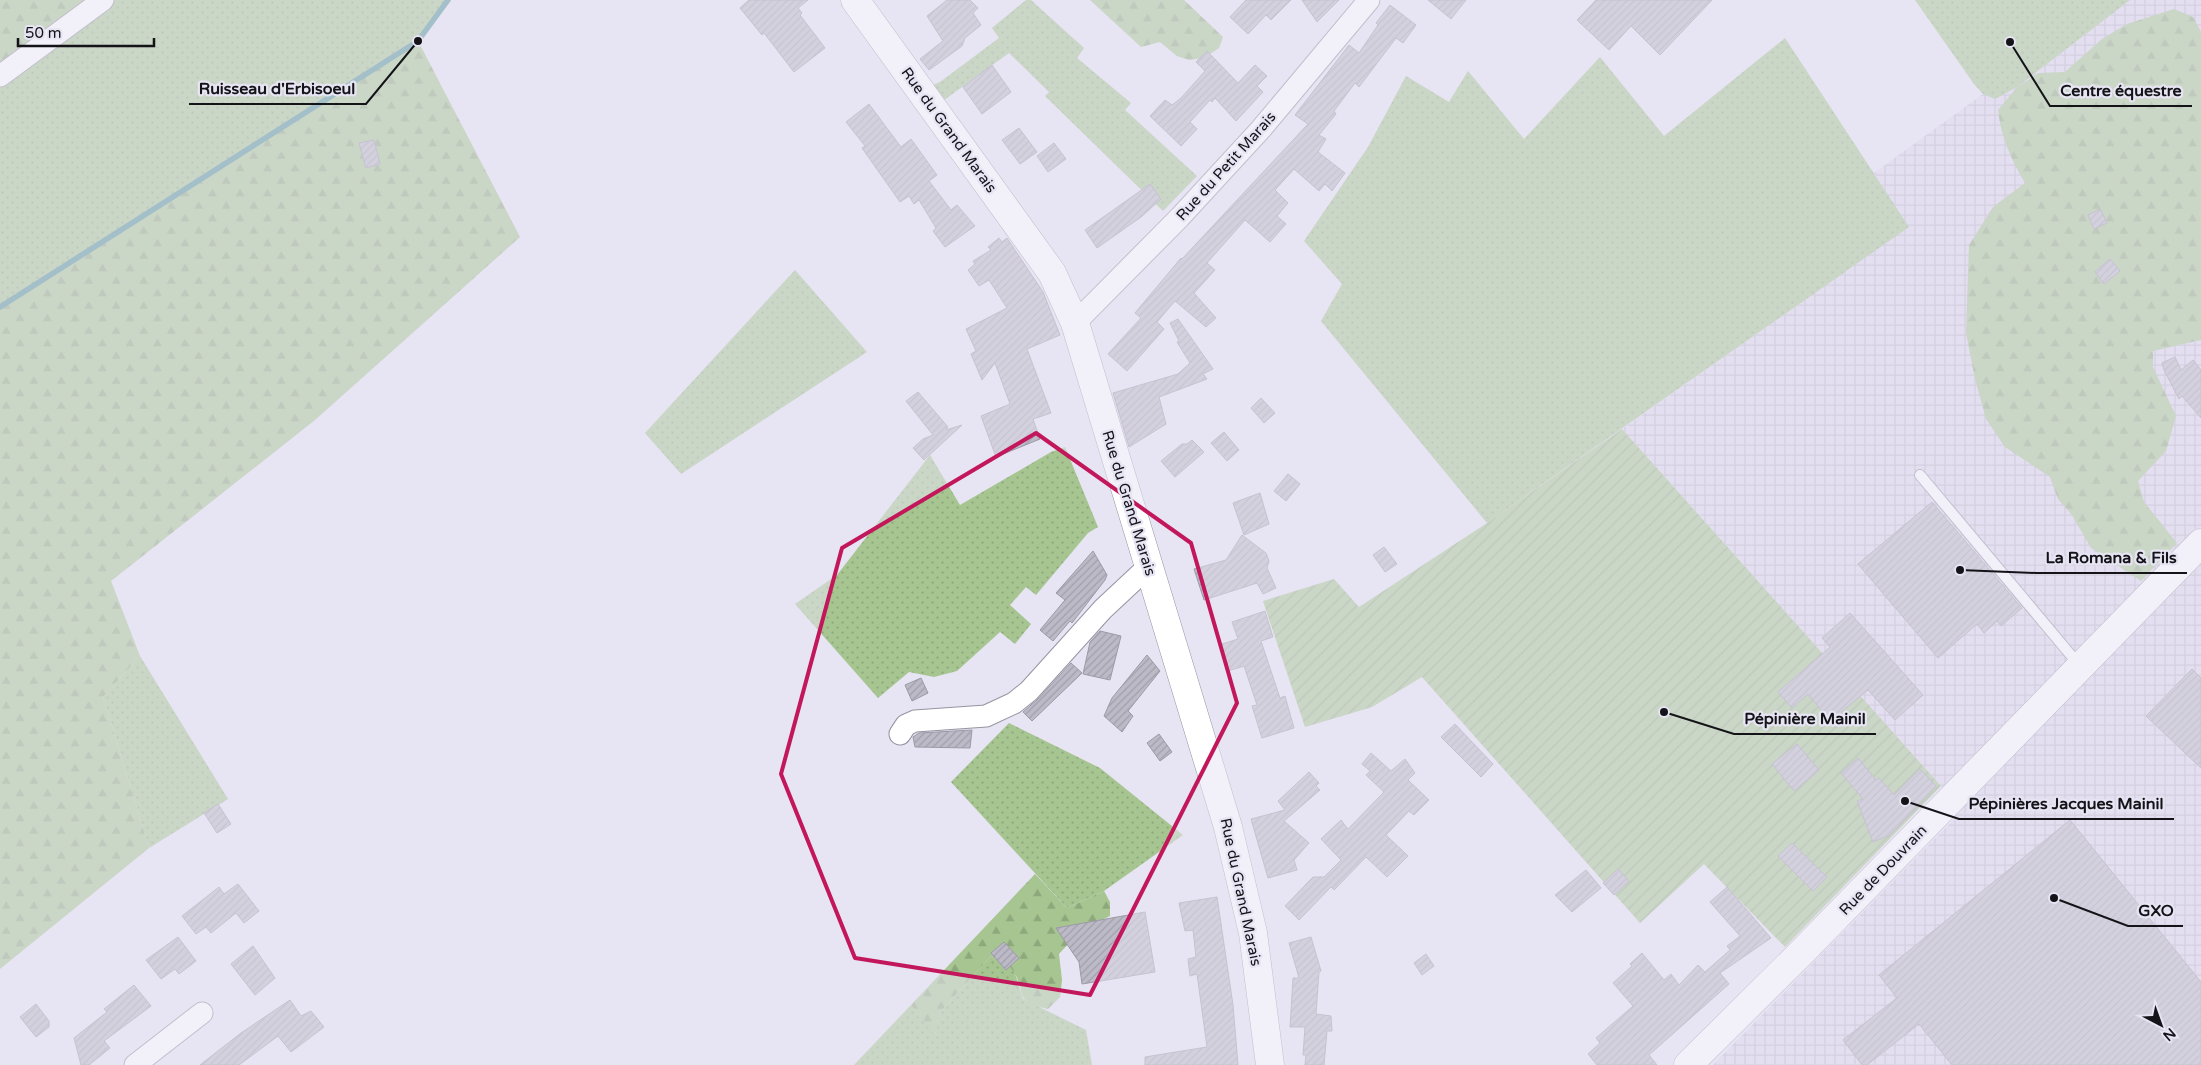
<svg xmlns="http://www.w3.org/2000/svg" width="2201" height="1065" viewBox="0 0 2201 1065" font-family="'Varela Round',sans-serif">
<defs>
<pattern id="industrial-grid" width="8" height="8" patternUnits="userSpaceOnUse" patternTransform="scale(1.25)"><rect width="8" height="8" fill="#ddd8ee"/><path d="M0 4h8M4 0v8" fill="none" stroke="#bdb8cb"/></pattern>
<pattern id="grass-dots" width="8" height="8" patternUnits="userSpaceOnUse" patternTransform="scale(1.25)"><rect width="8" height="8" fill="#a6c591"/><path d="M2 2h.1M6 6h.1" fill="none" stroke="#8ea87c" stroke-width="1.8" stroke-linecap="round"/></pattern>
<pattern id="forest-firs" width="22" height="20" patternUnits="userSpaceOnUse" patternTransform="scale(1.25)"><rect width="22" height="20" fill="#a6c591"/><path d="M5 1l3.5 6h-7zM16 11l3.5 6h-7z" fill="#8ea87c"/></pattern>
<pattern id="garden-furrows" width="10" height="10" patternUnits="userSpaceOnUse" patternTransform="scale(1.25)"><rect width="10" height="10" fill="#a6c591"/><path d="M-1 1l2-2M0 10L10 0M9 11l2-2" fill="none" stroke="#8ea87c"/></pattern>
<pattern id="building-hatch" width="6" height="6" patternUnits="userSpaceOnUse" patternTransform="scale(1.25)"><rect width="6" height="6" fill="#bdbac8"/><path d="M-1 1l2-2M0 6l6-6M5 7l2-2" fill="none" stroke="#a29fab"/></pattern>
</defs>
<rect width="100%" height="100%" fill="#e7e4f3"/>
<polygon fill="url(#industrial-grid)" points="2130,0 2201,0 2201,1065 1713,1065 1955,818 1941,786 1622,429 1908,227 1874,173 1983,94 1995,99 2017,87"/>
<g fill="url(#grass-dots)">
<polygon points="0,0 448,0 418,41 0,307"/>
<polygon points="1026,0 1031,0 1084,48 1077,58 1131,103 1125,110 1197,176 1163,211 1045,96 1049,92 1009,53 933,108 920,91 940,82 999,38 992,28"/>
<polygon points="1915,0 2130,0 2017,87 1995,99 1983,94 1974,84"/>
<polygon points="1785,38 1909,227 1487,523 1321,321 1342,284 1304,241 1368,147 1406,76 1449,102 1468,71 1524,139 1600,57 1664,136"/>
<polygon points="795,270 867,352 681,474 645,433"/>
<polygon points="1065,447 1098,527 1088,533 1036,595 1026,587 1010,605 1031,624 1015,644 1000,632 957,671 934,677 909,672 878,698 795,604 837,575 930,455 960,505 1051,452"/>
<polygon points="140,656 228,799 149,848 103,697"/>
<polygon points="1009,723 1100,768 1183,835 1104,891 1067,908 951,782"/>
<polygon points="991,956 1014,970 1023,999 1086,1030 1092,1065 854,1065 911,1005 935,1035 939,1013"/>
</g>
<g fill="url(#forest-firs)">
<polygon points="0,0 98,0 0,76"/>
<polygon points="1090,0 1184,0 1223,37 1219,48 1204,58 1189,60 1177,56 1160,42 1141,47"/>
<path d="M 2174,9 L 2193,17 L 2201,32 L 2201,340 L 2153,351 L 2153,367 L 2176,416 L 2166,451 L 2138,481 L 2144,502 L 2177,543 L 2141,581 L 2091,548 L 2072,515 L 2058,499 L 2050,477 L 2005,447 L 1986,419 L 1975,379 L 1966,333 L 1969,245 L 1993,207 L 2025,183 C 2011,159 2001,137 1998,110 L 2017,87 L 2039,73 L 2065,72 L 2102,39 L 2127,24 Z"/>
<polygon points="418,41 520,237 315,420 111,581 140,656 103,697 149,848 0,969 0,307"/>
<path d="M 1035,874 L 1067,908 L 1104,891 L 1110,902 L 1110,916 L 1081,930 L 1059,954 L 1062,980 L 1060,997 L 1048,1009 C 1013,1002 1027,994 1014,972 C 1010,965 998,960 991,956 L 939,1013 L 935,1036 L 911,1005 Z"/>
</g>
<polygon fill="url(#garden-furrows)" points="1622,429 1941,786 1785,947 1704,864 1640,923 1422,677 1372,707 1305,727 1263,601 1334,579 1359,607 1487,523"/>
<g fill="none" stroke-linecap="round" stroke-linejoin="round">
<polyline stroke="#509298" stroke-width="5.5" points="0,307 418,41 448,0"/>
</g>
<g fill="url(#building-hatch)" stroke="#9d9aa8">
<polygon points="749,0 808,0 798,8 802,13 800,15 825,48 794,72 764,33 762,35 740,8"/>
<polygon points="947,0 970,0 978,8 973,13 981,25 965,38 962,46 929,70 920,59 943,41 927,16"/>
<polygon points="1246,0 1291,0 1271,20 1266,15 1248,34 1230,17"/>
<polygon points="1302,0 1339,0 1317,22"/>
<polygon points="1428,0 1466,0 1451,19"/>
<polygon points="1596,0 1712,0 1660,55 1631,26 1609,50 1577,20"/>
<polygon points="1390,5 1416,25 1403,43 1396,38 1359,87 1355,83 1334,111 1336,114 1319,135 1326,139 1318,152 1345,173 1332,191 1325,184 1319,191 1294,169 1275,190 1288,203 1277,216 1286,224 1270,242 1245,220 1207,263 1215,270 1194,293 1216,318 1206,327 1175,301 1157,322 1164,329 1127,371 1108,354 1141,318 1135,313 1181,258 1182,259 1308,124 1295,115 1349,45 1359,53 1378,25 1376,23"/>
<polygon points="1207,51 1238,83 1255,65 1267,76 1257,86 1263,92 1236,121 1215,98 1212,102 1210,100 1190,122 1197,129 1181,146 1150,116 1165,100 1172,105 1181,98 1205,71 1196,62"/>
<polygon points="992,65 1011,92 982,114 963,87"/>
<polygon points="869,104 901,147 911,139 937,175 929,181 951,210 957,205 975,226 945,247 933,231 936,228 919,200 914,204 909,196 900,202 862,148 865,146 846,122"/>
<polygon points="1019,128 1037,152 1020,164 1002,140"/>
<polygon points="374,140 380,164 366,168 359,143"/>
<polygon points="1054,143 1066,159 1048,172 1037,156"/>
<polygon points="1150,184 1161,199 1141,217 1097,248 1085,230"/>
<polygon points="2100,209 2107,223 2094,229 2088,215"/>
<polygon points="999,238 1002,242 1007,238 1043,292 1060,335 1027,349 1051,413 1033,419 1040,439 996,457 981,416 1010,404 995,363 982,380 971,354 976,351 966,329 1007,308 989,280 979,286 968,270 975,264 973,261 991,250 988,247"/>
<polygon points="2110,259 2120,271 2104,284 2095,272"/>
<polygon points="1178,319 1213,369 1203,374 1207,379 1159,397 1166,424 1129,447 1113,393 1178,374 1190,363 1177,342 1179,341 1170,323"/>
<polygon points="2175,357 2181,370 2193,360 2201,370 2201,418 2182,396 2179,399 2164,370 2162,363"/>
<polygon points="918,392 948,427 946,430 962,425 924,460 913,448 923,439 933,435 906,401"/>
<polygon points="1261,398 1275,413 1264,423 1251,408"/>
<polygon points="1224,432 1239,450 1227,461 1211,443"/>
<polygon points="1192,440 1204,452 1175,477 1161,461 1182,444 1187,444"/>
<polygon points="1288,474 1300,484 1286,501 1274,491"/>
<polygon points="1260,493 1269,524 1244,535 1233,503"/>
<polygon points="1932,502 2022,608 2001,626 1997,621 1984,633 1977,624 1938,658 1858,564"/>
<polygon points="1242,535 1266,553 1269,561 1267,568 1276,588 1263,594 1257,583 1204,600 1194,569 1226,560"/>
<polygon points="1384,547 1397,564 1385,572 1373,555"/>
<polygon points="1093,551 1107,575 1105,580 1072,623 1070,621 1053,641 1040,630 1065,600 1056,593"/>
<polygon points="1265,611 1273,637 1261,641 1280,698 1285,696 1294,728 1262,738 1252,706 1257,705 1244,666 1228,671 1219,645 1238,639 1232,622"/>
<polygon points="1850,613 1923,695 1895,720 1868,690 1841,712 1847,718 1836,728 1808,694 1792,708 1778,692 1830,647 1822,638"/>
<polygon points="1100,631 1121,636 1110,680 1083,674 1090,642"/>
<polygon points="1147,655 1160,671 1128,711 1133,716 1122,732 1104,716 1112,698"/>
<polygon points="1071,663 1082,673 1032,721 1023,712 1038,699"/>
<polygon points="2192,669 2201,678 2201,768 2146,716"/>
<polygon points="921,678 928,693 912,701 905,685"/>
<polygon points="1455,724 1493,764 1481,777 1441,737"/>
<polygon points="972,730 970,748 915,747 913,737 919,733"/>
<polygon points="1159,734 1172,752 1160,761 1147,743"/>
<polygon points="1797,744 1819,770 1794,791 1772,764"/>
<polygon points="1371,753 1391,771 1405,759 1415,773 1408,780 1429,800 1414,815 1409,811 1386,835 1408,856 1387,877 1366,857 1334,890 1331,887 1299,920 1285,906 1313,877 1324,877 1341,860 1321,839 1341,820 1348,829 1384,792 1366,775 1370,771 1362,764"/>
<polygon points="1858,758 1876,780 1879,778 1894,795 1920,769 1936,786 1890,835 1873,842 1857,801 1863,799 1841,773"/>
<polygon points="1309,772 1319,783 1316,786 1320,790 1284,821 1309,843 1294,860 1297,870 1268,878 1251,819 1285,810 1278,801"/>
<polygon points="218,804 231,824 217,833 204,813"/>
<polygon points="2070,820 2201,982 2201,1065 1952,1065 1919,1024 1867,1065 1862,1065 1843,1040 1897,998 1879,975"/>
<polygon points="1792,843 1827,877 1813,891 1778,856"/>
<polygon points="1618,869 1629,881 1614,895 1603,883"/>
<polygon points="1586,870 1601,888 1572,912 1555,895"/>
<polygon points="238,884 259,911 244,923 236,913 211,933 206,927 196,934 182,916 219,887 224,894"/>
<polygon points="1727,887 1771,938 1720,973 1729,984 1649,1055 1657,1065 1597,1065 1588,1054 1600,1043 1596,1038 1633,1006 1613,983 1632,966 1630,964 1642,953 1664,980 1671,974 1679,985 1698,965 1705,972 1730,950 1727,946 1740,936 1710,902"/>
<polygon points="1217,897 1233,1005 1238,1065 1145,1065 1145,1057 1207,1047 1197,974 1190,976 1188,959 1196,957 1193,930 1185,931 1179,903"/>
<polygon points="1145,912 1155,972 1082,984 1079,962 1056,928"/>
<polygon points="178,937 196,961 179,974 175,969 161,979 146,960"/>
<polygon points="1311,937 1321,971 1319,972 1316,1014 1331,1016 1332,1031 1327,1031 1324,1065 1305,1065 1306,1055 1303,1055 1305,1027 1290,1027 1293,978 1299,978 1289,943"/>
<polygon points="1004,942 1019,958 1006,970 991,953"/>
<polygon points="253,946 275,978 255,995 231,964"/>
<polygon points="1426,954 1434,966 1422,975 1414,963"/>
<polygon points="134,985 151,1006 104,1041 110,1048 89,1065 81,1065 74,1038 107,1012 104,1009"/>
<polygon points="290,1000 301,1016 311,1011 324,1027 291,1052 278,1036 239,1065 200,1065 241,1033"/>
<polygon points="36,1004 49,1021 49,1027 36,1037 20,1017"/>
</g>
<g fill="none" stroke-linecap="round" stroke-linejoin="round">
<defs>
<polyline id="lane" points="1920,475 2080,666"/>
<g id="street">
<polyline points="0,76 103,0"/>
<polyline points="1075,323 1180,217 1261,129 1369,0"/>
<polyline points="900,734 906,725 915,721 986,716 1014,703 1029,691 1103,609 1149,566"/>
<polyline points="135,1065 202,1013"/>
</g>
<g id="secondary">
<polyline points="855,0 1052,273 1075,323 1228,827 1253,933 1270,1065"/>
<polyline points="1688,1065 1803,951 2201,543"/>
</g>
</defs>
<use href="#lane" stroke="#9694a1" stroke-width="12"/>
<use href="#street" stroke="#9694a1" stroke-width="23"/>
<use href="#secondary" stroke="#9694a1" stroke-width="29"/>
<use href="#lane" stroke="#fff" stroke-width="10"/>
<use href="#street" stroke="#fff" stroke-width="21"/>
<use href="#secondary" stroke="#fff" stroke-width="28"/>
</g>
<path d="M0 0H2201V1065H0ZM 1036,433 L 1191,543 L 1237,703 L 1090,995 L 855,958 L 781,774 L 842,548 Z" fill="#e7e4f3" fill-opacity=".55" fill-rule="evenodd"/>
<path fill="none" stroke="#c2185b" stroke-width="4" stroke-linejoin="round" d="M 1036,433 L 1191,543 L 1237,703 L 1090,995 L 855,958 L 781,774 L 842,548 Z"/>
<g text-anchor="middle" stroke-width="4.5" stroke-linejoin="round" paint-order="stroke">
<g font-size="15" fill="#141318" stroke="#e7e4f3">
<text transform="translate(949 130) rotate(54)" y="5">Rue du Grand Marais</text>
<text transform="translate(1226 166) rotate(-48)" y="5">Rue du Petit Marais</text>
<text transform="translate(1129 503) rotate(73)" y="5">Rue du Grand Marais</text>
<text transform="translate(1883 870) rotate(-46)" y="5">Rue de Douvrain</text>
<text transform="translate(1241 892) rotate(78)" y="5">Rue du Grand Marais</text>
</g>
</g>
<path fill="none" stroke="#141318" stroke-width="2" d="M418 41L366 104H189M2010 42L2050 106H2192M1960 570L2036 573H2187M1664 712L1734 734H1876M1905 801L1959 819H2174M2054 898L2128 926H2183"/>
<g fill="#141318" stroke="#e7e4f3" stroke-width="2">
<circle cx="418" cy="41" r="5"/>
<circle cx="2010" cy="42" r="5"/>
<circle cx="1960" cy="570" r="5"/>
<circle cx="1664" cy="712" r="5"/>
<circle cx="1905" cy="801" r="5"/>
<circle cx="2054" cy="898" r="5"/>
</g>
<g font-size="16" text-anchor="middle" font-weight="bold" fill="#141318" stroke="#e7e4f3" stroke-width="4.5" stroke-linejoin="round" paint-order="stroke">
<text x="277" y="94">Ruisseau d'Erbisoeul</text>
<text x="2121" y="96">Centre équestre</text>
<text x="2111" y="563">La Romana &amp; Fils</text>
<text x="1805" y="724">Pépinière Mainil</text>
<text x="2066" y="809">Pépinières Jacques Mainil</text>
<text x="2156" y="916">GXO</text>
</g>
<g transform="translate(2161 1025) rotate(139)" stroke="#e7e4f3" stroke-width="4" paint-order="stroke">
<path d="M0-4L9 19L0 12L-9 19Z" fill="#141318"/>
<text y="-8" font-size="14" font-weight="bold" text-anchor="middle" fill="#141318">N</text>
</g>
<path d="M18 38v8h136v-8" fill="none" stroke="#141318" stroke-width="2.5"/>
<text x="25" y="38" font-size="15" fill="#141318" stroke="#e7e4f3" stroke-width="4" paint-order="stroke">50 m</text>
</svg>
